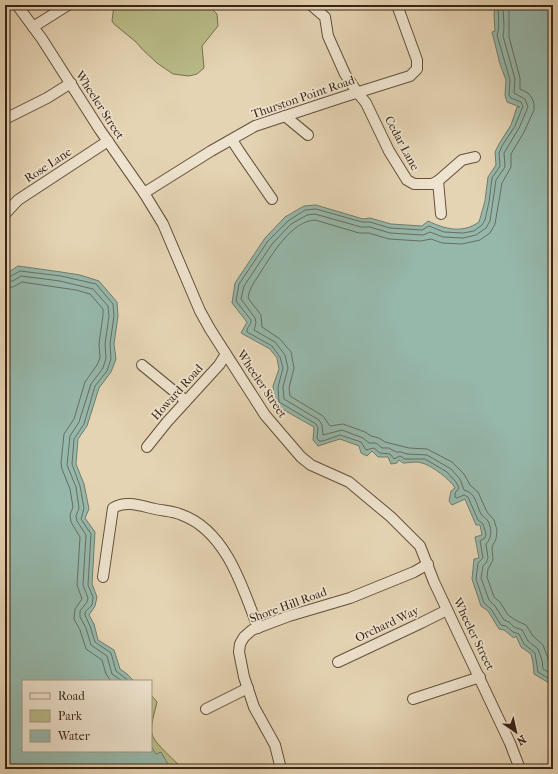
<svg xmlns="http://www.w3.org/2000/svg" width="558" height="774" viewBox="0 0 558 774" font-family="'IM FELL French Canon',serif">
<rect width="100%" height="100%" fill="#e5d4b3"/>
<filter id="stains"><feTurbulence type="fractalNoise" baseFrequency=".005" numOctaves="4"/><feColorMatrix values="0 0 0 0 .2 0 0 0 0 .09 0 0 0 0 .02 0 0 0 .5 -.17"/></filter>
<radialGradient id="worn" r=".72"><stop offset=".6" stop-color="#630" stop-opacity="0"/><stop offset="1" stop-color="#630" stop-opacity=".3"/></radialGradient>
<g fill="#b9bc89" stroke="#78704f">
<polygon points="114,5 208,5 217,14 218,26 202,46 204,68 197,74 189,76 173,74 157,63 142,49 136,42 114,24 112,21"/>
<path d="M 151,695 L 157,702 C 155,712 149,727 153,737 C 156,744 177,763 183,769 L 163,769 L 151,748 Z"/>
</g>
<g fill="#96b8ab" stroke="#707c6f">
<path d="M 495,5 L 553,5 L 553,696 L 549,693 L 549,683 L 534,674 L 533,663 L 531,654 L 521,647 L 516,636 L 514,638 L 504,630 L 499,629 L 488,611 L 481,606 L 472,579 L 474,559 L 479,558 L 475,537 L 482,535 L 480,525 L 476,525 L 465,499 L 452,505 L 449,501 L 451,491 L 455,488 C 451,480 431,465 422,463 C 416,461 408,463 403,463 L 399,460 L 397,463 L 391,464 L 388,457 L 378,457 L 372,451 L 367,456 L 361,453 L 359,446 L 340,439 L 318,446 L 313,440 L 314,427 L 275,405 L 273,386 L 279,369 L 277,358 L 270,349 L 241,333 L 247,322 L 232,303 L 235,283 L 265,238 L 285,217 L 304,206 L 316,205 L 363,219 L 370,218 L 391,224 L 422,226 L 428,221 C 445,229 462,234 479,222 L 485,201 L 488,177 L 496,165 L 495,152 L 499,144 L 511,125 L 517,107 L 520,107 L 507,102 L 505,95 L 506,80 L 500,64 L 492,32 L 495,31 L 494,15 Z"/>
<polygon points="18,266 61,272 80,275 99,281 117,302 118,316 114,344 116,359 111,372 99,388 87,426 78,439 76,464 84,484 89,509 85,518 95,532 92,584 97,597 95,606 89,615 94,624 98,640 114,650 120,669 127,674 134,681 23,681 23,751 151,751 151,746 156,754 161,752 171,769 5,769 5,272 9,272"/>
</g>
<g fill="none" stroke-linecap="round" stroke-linejoin="round">
<g stroke="#676e60" stroke-width="1">
<path d="M 498,5 C 498,13 500,29 497,35 L 510,80 L 509,95 L 511,98 L 521,102 L 523,106 L 515,126 L 502,146 L 499,153 L 500,166 L 492,178 L 489,202 L 485,220 L 482,225 L 474,231 L 463,233 L 444,232 L 429,226 L 422,230 L 390,228 L 370,222 L 362,222 L 316,209 L 305,210 L 288,221 L 268,241 L 239,284 L 236,301 L 251,320 C 252,325 246,327 247,332 L 272,346 L 280,357 L 283,368 L 278,387 L 279,402 L 316,424 L 318,428 L 317,438 L 319,441 L 323,441 L 340,435 L 361,442 L 366,450 L 374,448 L 380,453 L 390,454 L 394,459 L 400,456 L 405,459 L 425,459 L 447,472 L 456,482 L 459,488 L 455,493 L 455,497 L 457,498 L 464,495 L 468,497 L 478,520 L 483,524 L 486,534 L 485,538 L 480,541 L 483,558 L 478,563 L 476,579 L 484,603 L 491,609 L 501,625 L 506,626 L 513,632 L 519,634 L 524,644 L 535,653 L 538,672 L 551,680 L 553,682"/>
<path d="M 503,5 C 503,15 505,28 503,36 L 515,79 L 514,93 L 525,99 L 528,107 L 519,128 L 504,153 L 505,167 L 496,180 L 490,221 L 486,228 L 476,235 L 463,238 L 443,237 L 430,232 L 423,235 L 390,233 L 370,227 L 361,227 L 315,214 L 307,215 L 291,224 L 272,244 L 244,286 L 241,299 L 255,318 L 256,323 L 254,330 L 275,342 L 285,355 L 288,368 L 283,387 L 284,399 L 319,420 L 322,425 L 323,435 L 342,430 L 363,438 L 369,443 L 376,443 L 382,448 L 389,448 L 396,452 L 401,452 L 407,454 L 427,455 L 451,469 L 460,479 L 464,490 C 476,493 476,504 481,514 C 483,517 486,518 488,521 C 492,529 492,538 486,544 L 488,558 L 486,563 L 483,566 L 481,578 L 489,600 L 495,606 L 504,620 L 509,622 L 514,627 L 522,630 L 528,641 L 538,649 L 542,660 L 543,669 L 553,675"/>
<path d="M 509,5 L 509,37 L 520,78 L 520,89 L 528,93 L 532,98 L 534,104 L 534,110 L 524,132 L 511,154 L 511,167 L 502,183 L 495,224 L 490,233 L 480,240 L 462,244 L 442,243 L 431,239 L 421,241 L 389,239 L 369,233 L 359,233 L 315,220 C 292,221 273,253 262,270 C 256,280 250,286 248,298 L 261,315 L 262,327 L 280,339 L 291,352 L 294,368 L 289,388 L 290,396 L 323,416 L 330,426 L 343,424 L 365,432 L 371,436 L 379,438 L 385,442 L 409,448 L 427,449 L 452,462 L 464,474 L 470,485 L 478,492 L 487,512 L 494,520 L 497,530 L 496,539 L 492,547 L 493,560 L 488,569 L 487,577 L 494,597 L 500,602 L 508,615 L 517,621 L 526,625 L 533,636 L 543,645 L 548,658 L 549,665 L 553,668"/>
<polyline points="5,276 11,276 20,271 61,276 96,284 113,304 114,316 110,344 111,359 107,371 95,386 84,424 74,439 72,464 80,486 84,508 81,519 91,534 88,585 93,597 92,605 85,612 85,615 90,626 95,642 111,653 116,671 129,681"/>
<polyline points="5,281 13,281 21,276 60,281 93,289 108,306 109,316 105,344 106,358 103,368 91,384 79,422 70,436 67,465 76,487 79,508 76,516 77,521 86,535 83,585 88,598 87,602 80,611 80,617 86,628 91,645 107,656 112,674 122,681"/>
<polyline points="5,287 13,287 22,282 76,290 90,294 103,309 103,315 99,344 100,358 97,365 85,382 74,419 64,434 61,463 62,469 70,489 73,507 70,515 71,522 80,537 77,585 82,599 75,609 74,619 80,630 86,649 102,660 106,674 111,681"/>
</g>
<defs>
<g id="minor">
<polyline points="17,5 42,39 100,130 144,193 163,224 200,311 210,329 265,415 301,457 311,465 349,482 391,517 420,546 434,582 510,743 520,769"/>
<polyline points="311,5 325,17 328,36 345,74 357,92 366,103 389,151 407,180 414,184 432,184 438,181 462,160 475,157"/>
<polyline points="33,27 68,5"/>
<polyline points="285,116 308,135"/>
<polyline points="5,119 47,98 71,83"/>
<polyline points="232,140 239,151 272,199"/>
<polyline points="438,181 441,214"/>
<polyline points="144,193 211,151 255,126 343,97 410,76 417,69 417,60 397,5"/>
<polyline points="5,214 18,200 108,141"/>
<polyline points="142,365 186,401"/>
<polyline points="147,447 167,422 219,365 226,354"/>
<path d="M 103,577 L 113,508 C 126,500 141,506 155,509 C 164,511 173,511 182,515 C 226,531 243,588 258,628"/>
<polyline points="338,662 421,623 447,610"/>
<polyline points="413,699 480,677"/>
<polyline points="206,709 248,688"/>
<polyline points="281,769 275,745 254,707 244,677 239,652 240,644 244,637 252,630 289,616 350,598 414,572 428,564"/>
</g>
</defs>
<use href="#minor" stroke="#634f3c" stroke-width="12"/>
<use href="#minor" stroke="#eee3ce" stroke-width="10"/>
</g>
<g text-anchor="middle" stroke-width="3.5" stroke-linejoin="round" paint-order="stroke">
<g font-size="12" fill="#382315" stroke="#eee3ce">
<text transform="translate(303 97) rotate(-19)" y="4">Thurston Point Road</text>
<text transform="translate(100 105) rotate(57)" y="4">Wheeler Street</text>
<text transform="translate(402 143) rotate(62)" y="4">Cedar Lane</text>
<text transform="translate(48 165) rotate(-33)" y="4">Rose Lane</text>
<text transform="translate(262 384) rotate(56)" y="4">Wheeler Street</text>
<text transform="translate(177 392) rotate(-48)" y="4">Howard Road</text>
<text transform="translate(288 605) rotate(-20)" y="4">Shore Hill Road</text>
<text transform="translate(387 624) rotate(-25)" y="4">Orchard Way</text>
<text transform="translate(474 634) rotate(64)" y="4">Wheeler Street</text>
</g>
</g>
<rect width="558" height="774" fill="none" stroke="#e5d4b3" stroke-width="20"/>
<rect x="6" y="6" width="546" height="762" fill="none" stroke="#382315" stroke-width="2"/>
<rect x="10" y="10" width="538" height="754" fill="none" stroke="#382315"/>
<rect x="22" y="680" width="130" height="72" fill="#eee3ce" stroke="#a59684"/>
<rect x="30" y="693" width="20" height="6" fill="#eee3ce" stroke="#a59684"/>
<text x="58" y="700" font-size="12" fill="#382315">Road</text>
<rect x="30" y="710" width="20" height="12" fill="#b9bc89" stroke="#a59684"/>
<text x="58" y="720" font-size="12" fill="#382315">Park</text>
<rect x="30" y="730" width="20" height="12" fill="#96b8ab" stroke="#a59684"/>
<text x="58" y="740" font-size="12" fill="#382315">Water</text>
<g transform="translate(516 732) rotate(146)" stroke="#eee3ce" stroke-width="3" paint-order="stroke">
<path d="M0-3L7 15L0 10L-7 15Z" fill="#382315"/>
<text y="-6" font-size="11" font-weight="bold" text-anchor="middle" fill="#382315">N</text>
</g>
<rect width="100%" height="100%" filter="url(#stains)"/>
<rect width="100%" height="100%" fill="url(#worn)"/>
</svg>
